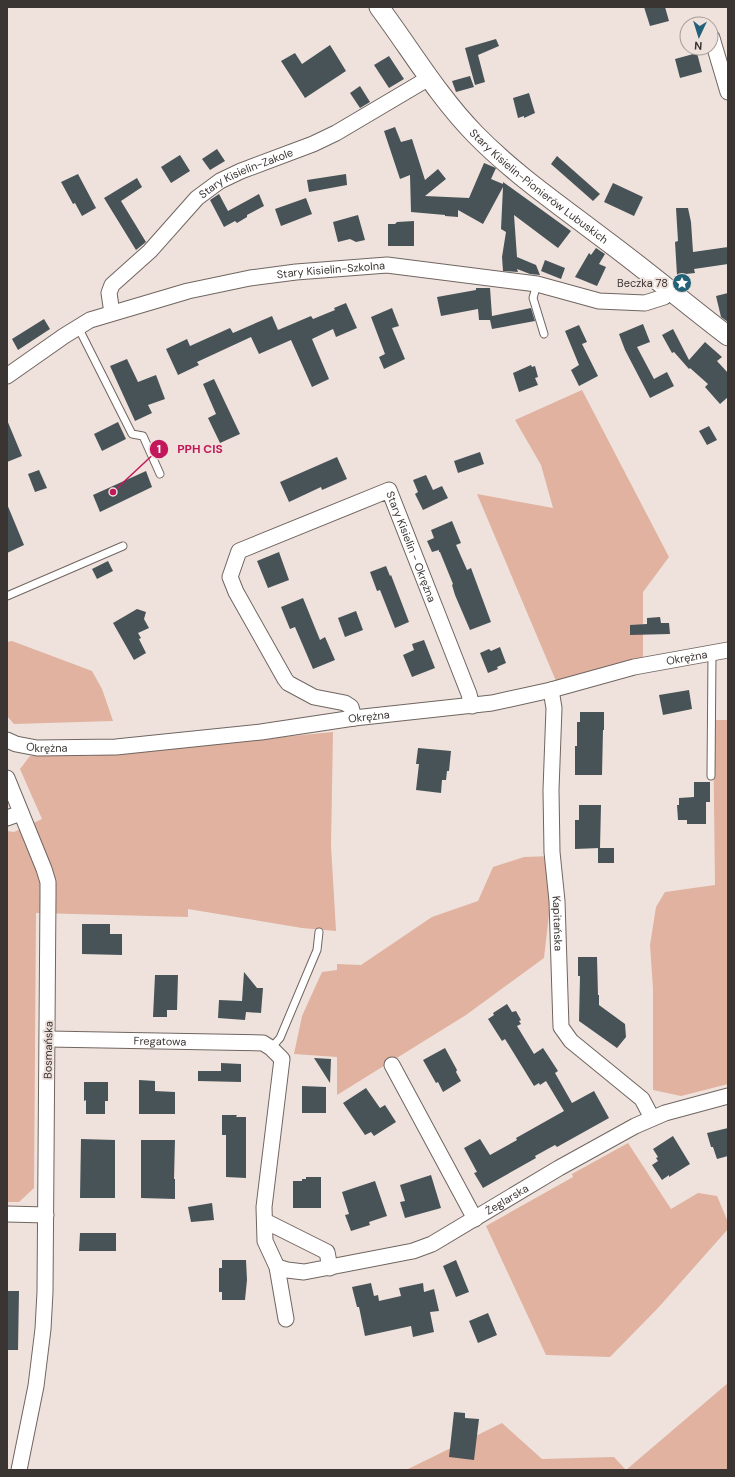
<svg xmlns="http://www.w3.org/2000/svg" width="735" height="1477" viewBox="0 0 735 1477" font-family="'DM Sans',sans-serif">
<rect width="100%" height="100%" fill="#efe2dc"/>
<g fill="#e0b29f">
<polygon points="582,390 669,557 643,592 643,658 556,681 477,494 553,508 541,465 515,420"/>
<polygon points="12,641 92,671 102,689 113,721 14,724 7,716 7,642"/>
<polygon points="713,720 728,720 728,1084 681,1096 653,1090 653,989 650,945 656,907 665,892 715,885"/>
<polygon points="333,732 331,845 336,931 302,928 188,909 188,917 36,913 34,1188 19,1202 7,1202 7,831 14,832 42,819 20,769 30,756 90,756"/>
<polygon points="554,856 554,870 544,958 466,1015 337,1095 337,1057 294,1054 302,1016 322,972 337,970 337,964 361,965 432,917 478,901 493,867 524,857"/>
<polygon points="628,1143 671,1209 698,1193 717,1196 728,1222 728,1229 658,1308 610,1357 546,1355 486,1226 573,1177 572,1174"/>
<polygon points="728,1383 728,1470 406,1470 502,1423 542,1459 614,1457 626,1470"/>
</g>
<g fill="#485358">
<polygon points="644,7 665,7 669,21 650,26"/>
<polygon points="496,39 499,46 478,55 485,82 475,85 465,48"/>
<polygon points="330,45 346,71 305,98 281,61 295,53 302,64"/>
<polygon points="697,53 702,72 680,78 675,59"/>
<polygon points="389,56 404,79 389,88 374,65"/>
<polygon points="470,76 474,87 456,92 452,81"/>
<polygon points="360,86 370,102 360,108 350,93"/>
<polygon points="529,93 535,113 524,118 524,116 518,118 513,98"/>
<polygon points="395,127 401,142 412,139 425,180 438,169 446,179 425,196 469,198 484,163 496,168 491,179 503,184 503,182 571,231 558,248 514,215 517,257 536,265 540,275 530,274 517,269 518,272 503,271 502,257 506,232 501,229 503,187 483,224 458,210 458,217 445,216 445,215 411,212 410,175 400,179 384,131"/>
<polygon points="217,149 225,161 210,170 202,159"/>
<polygon points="180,155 190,171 171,183 161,167"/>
<polygon points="557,156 600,194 593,201 551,164"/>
<polygon points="78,174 96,208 82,216 75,203 73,204 61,182"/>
<polygon points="346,174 347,185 309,192 307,180"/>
<polygon points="137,178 142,187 121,201 146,242 136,250 104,198"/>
<polygon points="613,183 643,197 634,216 604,202"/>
<polygon points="219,194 228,211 259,194 264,206 247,215 247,217 237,223 235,221 224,227 210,200"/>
<polygon points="306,198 312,214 281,226 275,209"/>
<polygon points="676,208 688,208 691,222 693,252 728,247 728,264 694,269 695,273 677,275 675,242 678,241"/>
<polygon points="358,215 365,240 356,242 350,239 338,242 333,222"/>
<polygon points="414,221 414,246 388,246 388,224 395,224 397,222"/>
<polygon points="596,248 605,254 599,264 606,267 597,286 575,277 589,253 591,255"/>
<polygon points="545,260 565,268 561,279 541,271"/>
<polygon points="476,288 490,288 492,316 531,308 535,321 492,329 490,320 479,320 478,309 441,316 437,297 476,290"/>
<polygon points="728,293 728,322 721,317 716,296"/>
<polygon points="346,303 357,328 336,337 333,329 312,339 329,379 312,387 291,340 259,354 251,337 197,362 199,365 178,375 166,349 187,339 190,346 230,328 233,333 272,316 278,330 311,316 313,319 335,310 334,308"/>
<polygon points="392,308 399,326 392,328 405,359 384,369 379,357 385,354 371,317"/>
<polygon points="44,319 50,329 18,350 12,339"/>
<polygon points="643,324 650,342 637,347 654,379 667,372 674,386 650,398 625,350 619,334"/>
<polygon points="579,325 587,342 582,344 598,376 579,386 571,370 579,365 565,331"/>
<polygon points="673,329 689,360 705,342 722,357 717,361 728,373 728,397 720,404 705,387 708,384 690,368 689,369 674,352 672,353 662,335"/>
<polygon points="127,359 138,382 156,375 165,399 148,405 152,413 135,421 110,366"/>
<polygon points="531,365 532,367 535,366 538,377 535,378 538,385 519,392 513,373"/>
<polygon points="214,379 240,434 220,443 208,418 216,414 203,384"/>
<polygon points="7,420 22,456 7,462"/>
<polygon points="118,422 126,439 102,451 94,434"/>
<polygon points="709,426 717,440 707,445 699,431"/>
<polygon points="480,452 484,464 458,473 454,461"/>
<polygon points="337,457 347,479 322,490 321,487 289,502 280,482"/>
<polygon points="39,470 47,488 35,492 28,474"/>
<polygon points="146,471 152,487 100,512 93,495"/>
<polygon points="426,475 433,490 442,486 448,498 423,510 415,494 418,492 413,480"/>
<polygon points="7,504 24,545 7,553"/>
<polygon points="452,521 461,543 456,545 467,570 471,568 491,622 470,630 455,595 452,585 453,584 440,552 439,552 439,550 432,552 427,541 434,538 431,530"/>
<polygon points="279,552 289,580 268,588 257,561"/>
<polygon points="108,561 113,571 97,579 92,569"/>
<polygon points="386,566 390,576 391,575 409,622 395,628 380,590 377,591 370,572"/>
<polygon points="303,598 320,640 325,637 335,660 313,669 295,627 290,629 281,607"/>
<polygon points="137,609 146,612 144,619 149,628 138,633 141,638 139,639 146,653 134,660 113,623"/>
<polygon points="356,611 363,630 345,637 338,618"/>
<polygon points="660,617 661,623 669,623 670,634 630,635 630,625 647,624 647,618"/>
<polygon points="424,640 435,668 412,677 403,655 414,650 412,644"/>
<polygon points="500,647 506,663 497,667 498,669 488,673 480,653 489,649 491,651"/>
<polygon points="689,690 692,709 663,715 659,695"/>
<polygon points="580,712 604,712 604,730 603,730 602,775 575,775 575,746 577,746 577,722 580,722"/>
<polygon points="418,748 451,751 449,771 447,771 446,780 442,780 441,793 416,790 419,764 416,764"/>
<polygon points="694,782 710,782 710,802 706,802 706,824 687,824 687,820 678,820 677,805 679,805 679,798 694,797"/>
<polygon points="579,805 601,805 600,848 575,849 575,820 579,820"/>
<rect x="598" y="848" width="16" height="15"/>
<polygon points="82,924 110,924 110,934 122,934 122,955 82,954"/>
<polygon points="578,957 597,957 598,995 599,995 599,1005 625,1024 626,1037 617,1048 579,1021 580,976 578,976"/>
<polygon points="244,972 257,988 263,988 261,1013 246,1012 245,1020 218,1018 219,1000 242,1001"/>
<polygon points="155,975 178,975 177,1010 167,1010 167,1017 153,1017"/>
<polygon points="507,1004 512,1012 516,1011 521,1020 519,1021 521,1024 517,1026 534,1054 543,1048 558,1071 555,1073 572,1103 594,1091 609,1118 557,1147 555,1145 535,1156 536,1158 483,1188 474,1173 477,1172 464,1148 480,1139 490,1155 517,1140 516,1138 564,1111 546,1081 540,1085 539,1083 534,1086 505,1039 502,1041 488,1019 494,1015 493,1013"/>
<polygon points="445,1048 457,1070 456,1072 461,1081 443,1092 438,1082 436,1083 423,1060"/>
<polygon points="314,1058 331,1059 330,1083"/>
<polygon points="221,1063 241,1064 241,1082 198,1081 198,1071 221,1071"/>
<polygon points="139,1080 155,1081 155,1091 175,1092 175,1114 139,1114"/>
<polygon points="84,1082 108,1082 108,1101 105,1101 105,1114 86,1114 86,1100 84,1101"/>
<polygon points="302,1086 326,1087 326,1113 302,1113"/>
<polygon points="366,1088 380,1108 385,1105 396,1122 374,1136 371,1132 365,1135 343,1103"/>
<polygon points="222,1115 237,1115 236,1117 246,1117 246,1178 226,1177 226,1135 222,1135"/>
<polygon points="728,1128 728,1156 717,1159 713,1147 711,1147 707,1133"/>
<polygon points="673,1136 690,1164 669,1177 669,1175 662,1180 652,1165 658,1161 656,1158 658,1157 653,1149"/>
<polygon points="81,1139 115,1140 115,1198 80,1198"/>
<polygon points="141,1140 175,1140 174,1179 175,1179 175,1199 141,1198"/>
<polygon points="431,1175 441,1208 405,1218 400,1202 405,1201 400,1185"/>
<polygon points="306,1177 321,1177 321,1208 293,1208 293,1181 302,1181 302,1179 306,1179"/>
<polygon points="375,1181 387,1216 369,1222 370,1225 351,1231 345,1215 349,1214 342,1192"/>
<polygon points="212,1203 214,1220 191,1222 188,1207"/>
<polygon points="80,1233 116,1233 116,1251 79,1251"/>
<polygon points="222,1260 246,1260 247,1280 245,1300 222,1300 222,1292 219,1292 219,1268 222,1268"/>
<polygon points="456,1260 469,1292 456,1297 443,1266"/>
<polygon points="371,1283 374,1296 378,1295 379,1301 401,1296 399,1288 423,1283 424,1292 434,1289 439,1311 430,1312 434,1332 413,1337 411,1326 365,1336 359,1307 357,1307 352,1287"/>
<polygon points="7,1291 19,1291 18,1350 7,1350"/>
<polygon points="488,1313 497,1335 478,1343 469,1321"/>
<polygon points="454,1412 465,1413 465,1418 479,1419 474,1460 449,1457"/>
</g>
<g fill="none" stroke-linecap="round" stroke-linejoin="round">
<defs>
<g id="service">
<polyline points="537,284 533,298 544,334"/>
<polyline points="78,327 132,434 143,436 160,474"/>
<polyline points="7,596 123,546"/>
<polyline points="711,776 712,653"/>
<polyline points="271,1048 280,1038 317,950 319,932"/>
</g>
<g id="minor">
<polyline points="712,38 728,92"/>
<path id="s1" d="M 112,313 L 109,293 L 112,285 L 150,251 L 197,198 L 220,181 L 241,171 L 313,144 L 336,133 L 429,78"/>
<path id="s2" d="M 7,376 L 64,336 L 90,320 L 188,291 L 250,278 L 296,272 L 387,265 L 537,284 L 599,301 L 645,303 L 664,297 L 669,290"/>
<path id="s3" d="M 551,690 L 554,708 L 551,790 L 552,852 L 557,901 L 561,1027 L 571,1041 L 642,1099 L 652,1118"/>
<path id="s4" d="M 354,718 L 351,707 L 345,703 L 314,697 L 288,683 L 285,679 L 236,592 L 230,577 L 239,551 L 389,490 L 469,694 L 472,706"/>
<path id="s5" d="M 7,740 L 16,744 L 37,748 L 116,747 L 261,732 L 354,718 L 492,703 L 551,690 L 634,667 L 728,650"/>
<polyline points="7,778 44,869 48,882 48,894 45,1292 43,1329 36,1386 19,1470"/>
<polyline points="7,818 21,813"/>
<path id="s6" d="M 48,1039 L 263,1043 L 271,1048 L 282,1059 L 264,1207 L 265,1241 L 277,1267 L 286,1319"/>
<polyline points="392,1065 475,1219"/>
<polyline points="7,1214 46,1215"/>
<polyline points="265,1221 327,1252 330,1268"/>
<path id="s7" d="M 277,1267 L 287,1270 L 304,1272 L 413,1251 L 432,1244 L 559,1168 L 635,1126 L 665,1113 L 728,1096"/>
</g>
<g id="tertiary">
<path id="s8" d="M 379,7 C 411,50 438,96 475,134 C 514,174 561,206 604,239 C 646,270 686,304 728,336"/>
</g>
</defs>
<use href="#service" stroke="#706560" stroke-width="9"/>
<use href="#minor" stroke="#706560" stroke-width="17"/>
<use href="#tertiary" stroke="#706560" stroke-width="21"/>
<use href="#service" stroke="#fff" stroke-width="7"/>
<use href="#minor" stroke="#fff" stroke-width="15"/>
<use href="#tertiary" stroke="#fff" stroke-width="19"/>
</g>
<defs>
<symbol id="sight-disc" viewBox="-11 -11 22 22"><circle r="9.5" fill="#226177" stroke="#efe2dc"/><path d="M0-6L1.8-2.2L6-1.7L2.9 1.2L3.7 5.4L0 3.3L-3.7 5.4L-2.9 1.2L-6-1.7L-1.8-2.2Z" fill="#fff"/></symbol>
</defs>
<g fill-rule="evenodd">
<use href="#sight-disc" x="671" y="272" width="22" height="22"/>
</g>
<g text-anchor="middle" stroke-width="4" stroke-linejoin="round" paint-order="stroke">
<g font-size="11" fill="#3a3432" stroke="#efe2dc">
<text dy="4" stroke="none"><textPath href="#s1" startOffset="206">Stary Kisielin-Zakole</textPath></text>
<text dy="4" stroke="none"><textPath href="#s8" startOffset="242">Stary Kisielin-Pionierów Lubuskich</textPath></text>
<text dy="4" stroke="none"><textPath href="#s2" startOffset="347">Stary Kisielin-Szkolna</textPath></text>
<text dy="4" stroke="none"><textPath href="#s4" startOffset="451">Stary Kisielin - Okrężna</textPath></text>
<text dy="4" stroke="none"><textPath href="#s5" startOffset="689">Okrężna</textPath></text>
<text dy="4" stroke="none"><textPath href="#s5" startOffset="365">Okrężna</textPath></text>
<text dy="4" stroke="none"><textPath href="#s5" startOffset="41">Okrężna</textPath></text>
<text dy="4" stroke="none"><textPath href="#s3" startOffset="234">Kapitańska</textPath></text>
<text dy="4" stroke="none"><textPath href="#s6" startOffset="112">Fregatowa</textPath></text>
<text transform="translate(48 1050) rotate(-89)" y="4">Bosmańska</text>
<text dy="4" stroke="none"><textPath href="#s7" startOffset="246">Żeglarska</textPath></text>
</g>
<g font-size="11" fill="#3a3432" stroke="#efe2dc" text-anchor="end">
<text x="668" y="287">Beczka 78</text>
</g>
</g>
<path fill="none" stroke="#c2185b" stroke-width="1.5" d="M113 492L159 449"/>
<g fill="#c2185b" stroke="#efe2dc" stroke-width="1.5">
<circle cx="113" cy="492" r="4"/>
<circle cx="159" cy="449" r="10"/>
</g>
<g font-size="12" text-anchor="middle" font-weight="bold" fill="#fff">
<text x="159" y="453">1</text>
</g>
<g font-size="12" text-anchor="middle" font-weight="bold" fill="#c2185b" stroke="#efe2dc" stroke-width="4" stroke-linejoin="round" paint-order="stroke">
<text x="200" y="453">PPH CIS</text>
</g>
<rect width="735" height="1477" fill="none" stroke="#3a3432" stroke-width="16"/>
<g transform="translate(699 36) rotate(184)"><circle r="19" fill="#efe2dc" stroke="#a79c98"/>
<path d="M0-3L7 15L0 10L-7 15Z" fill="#226177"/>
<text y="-6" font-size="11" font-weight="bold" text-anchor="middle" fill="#3a3432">N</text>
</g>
</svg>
